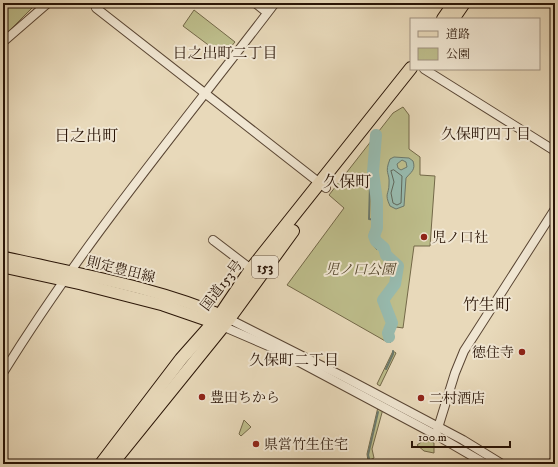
<svg xmlns="http://www.w3.org/2000/svg" width="558" height="467" viewBox="0 0 558 467" font-family="'IM FELL DW Pica','Noto Serif JP',serif">
<rect width="100%" height="100%" fill="#e8d9ba"/>
<filter id="stains"><feTurbulence type="fractalNoise" baseFrequency=".005" numOctaves="4"/><feColorMatrix values="0 0 0 0 .2 0 0 0 0 .09 0 0 0 0 .02 0 0 0 .5 -.17"/></filter>
<radialGradient id="worn" r=".72"><stop offset=".6" stop-color="#630" stop-opacity="0"/><stop offset="1" stop-color="#630" stop-opacity=".3"/></radialGradient>
<g fill="#bdbd8b" stroke="#736848">
<polygon points="3,3 37,3 3,37"/>
<polygon points="194,10 235,42 223,56 183,26"/>
<polygon points="403,107 409,115 409,149 420,157 420,175 435,176 430,246 414,246 403,328 396,327 387,342 287,285 344,208 329,195 393,113"/>
<polygon points="393,351 396,353 380,386 377,384"/>
<polygon points="378,407 383,409 372,449 374,458 368,461 367,454"/>
<polygon points="244,420 251,427 241,436 239,434"/>
<polygon points="423,441 430,441 434,443 434,453 424,451 417,445"/>
</g>
<g fill="#97baae" stroke="#6b786b" fill-rule="evenodd">
<path d="M 394,157 L 409,158 L 413,161 C 416,170 411,172 406,178 L 404,206 L 396,209 L 390,206 C 384,193 389,195 389,184 C 390,172 384,174 390,159 ZM 402,160 L 406,162 L 407,167 L 401,170 L 398,168 L 397,164 Z"/>
<path d="M 372,229 L 374,230 L 375,236 L 380,245 L 377,250 C 372,244 366,236 372,229 Z"/>
</g>
<g fill="none" stroke-linecap="round" stroke-linejoin="round">
<polygon stroke="#60675a" stroke-width="1" points="394,170 402,176 401,203 397,205 393,203 391,193 394,182 391,171"/>
<g stroke="#6b786b" stroke-width="2">
<polyline points="375,181 370,184 369,219 376,220"/>
<polyline points="389,337 390,342"/>
<polyline points="386,369 393,354 393,351"/>
<polyline points="370,462 368,455 378,412"/>
</g>
<polyline stroke="#97baae" stroke-width="12" points="376,135 373,172 377,201 377,228 374,236 376,241 384,248 386,255 398,266 395,284 383,300 392,323 388,333 389,337"/>
<defs>
<g id="minor">
<polyline points="255,3 264,10"/>
<polyline points="96,8 326,188"/>
<polyline points="3,42 48,3"/>
<polyline points="424,69 555,151"/>
<polyline points="213,240 251,269"/>
<polyline points="229,319 342,376 463,440 502,464"/>
<polyline points="222,326 273,348 436,435 486,464"/>
<path d="M 3,373 C 83,243 182,125 275,3"/>
<polyline points="437,431 455,373 464,351 555,209"/>
<polyline points="552,464 555,459"/>
</g>
<g id="major">
<path d="M 3,257 C 78,274 157,287 228,318"/>
<polyline points="3,267 81,284 163,305 221,325"/>
</g>
<g id="highway">
<polyline points="443,19 454,3"/>
<polyline points="453,19 464,3"/>
<polyline points="101,464 181,359 220,315 251,269 411,68"/>
<polyline points="112,464 229,319 293,231"/>
</g>
</defs>
<use href="#minor" stroke="#594533" stroke-width="10"/>
<use href="#major" stroke="#291406" stroke-width="13"/>
<use href="#highway" stroke="#291406" stroke-width="14"/>
<use href="#minor" stroke="#f0e6d2" stroke-width="8"/>
<use href="#major" stroke="#e8d9ba" stroke-width="11"/>
<use href="#highway" stroke="#e8d9ba" stroke-width="12"/>
</g>
<g fill="#8f2418" stroke="#f0e6d2" stroke-width="1.5">
<circle cx="424" cy="237" r="4"/>
<circle cx="522" cy="352" r="4"/>
<circle cx="202" cy="397" r="4"/>
<circle cx="421" cy="398" r="4"/>
<circle cx="256" cy="444" r="4"/>
</g>
<g text-anchor="middle" stroke-width="4" stroke-linejoin="round" paint-order="stroke">
<rect fill="#f0e6d2" stroke="#655343" stroke-width="1" x="252" y="256" width="26" height="22" rx="3"/>
<g font-size="13" font-weight="bold" fill="#291406">
<text x="265" y="272">153</text>
</g>
<g font-size="14" fill="#291406" stroke="#f0e6d2" text-anchor="start">
<text x="432" y="242">児ノ口社</text>
<text x="514" y="357" text-anchor="end">徳住寺</text>
<text x="210" y="402">豊田ちから</text>
<text x="429" y="403">二村酒店</text>
<text x="264" y="449">県営竹生住宅</text>
</g>
<g font-size="14" fill="#291406" stroke="#f0e6d2">
<text transform="translate(121 269) rotate(14)" y="5">則定豊田線</text>
<text transform="translate(221 285) rotate(-53)" y="5">国道153号</text>
</g>
<g font-size="14" font-style="italic" fill="#55472e" stroke="#f0e6d2">
<text x="360" y="274">児ノ口公園</text>
</g>
<g font-size="15" fill="#291406" stroke="#f0e6d2">
<text x="225" y="58">日之出町二丁目</text>
<text x="486" y="139">久保町四丁目</text>
<text x="294" y="365">久保町二丁目</text>
</g>
<g font-size="16" fill="#291406" stroke="#f0e6d2">
<text x="86" y="141">日之出町</text>
<text x="347" y="187">久保町</text>
<text x="487" y="310">竹生町</text>
</g>
</g>
<rect width="558" height="467" fill="none" stroke="#e8d9ba" stroke-width="16"/>
<rect x="4" y="4" width="550" height="459" fill="none" stroke="#291406" stroke-width="2"/>
<rect x="8" y="8" width="542" height="451" fill="none" stroke="#291406"/>
<rect x="410" y="18" width="130" height="52" fill="#f0e6d2" stroke="#a09280"/>
<rect x="418" y="31" width="20" height="6" fill="#e8d9ba" stroke="#a09280"/>
<text x="446" y="38" font-size="12" fill="#291406">道路</text>
<rect x="418" y="48" width="20" height="12" fill="#bdbd8b" stroke="#a09280"/>
<text x="446" y="58" font-size="12" fill="#291406">公園</text>
<path d="M412 441v6h98v-6" fill="none" stroke="#291406" stroke-width="2"/>
<text x="418" y="441" font-size="12" fill="#291406" stroke="#f0e6d2" stroke-width="3" paint-order="stroke">100 m</text>
<rect width="100%" height="100%" filter="url(#stains)"/>
<rect width="100%" height="100%" fill="url(#worn)"/>
</svg>
